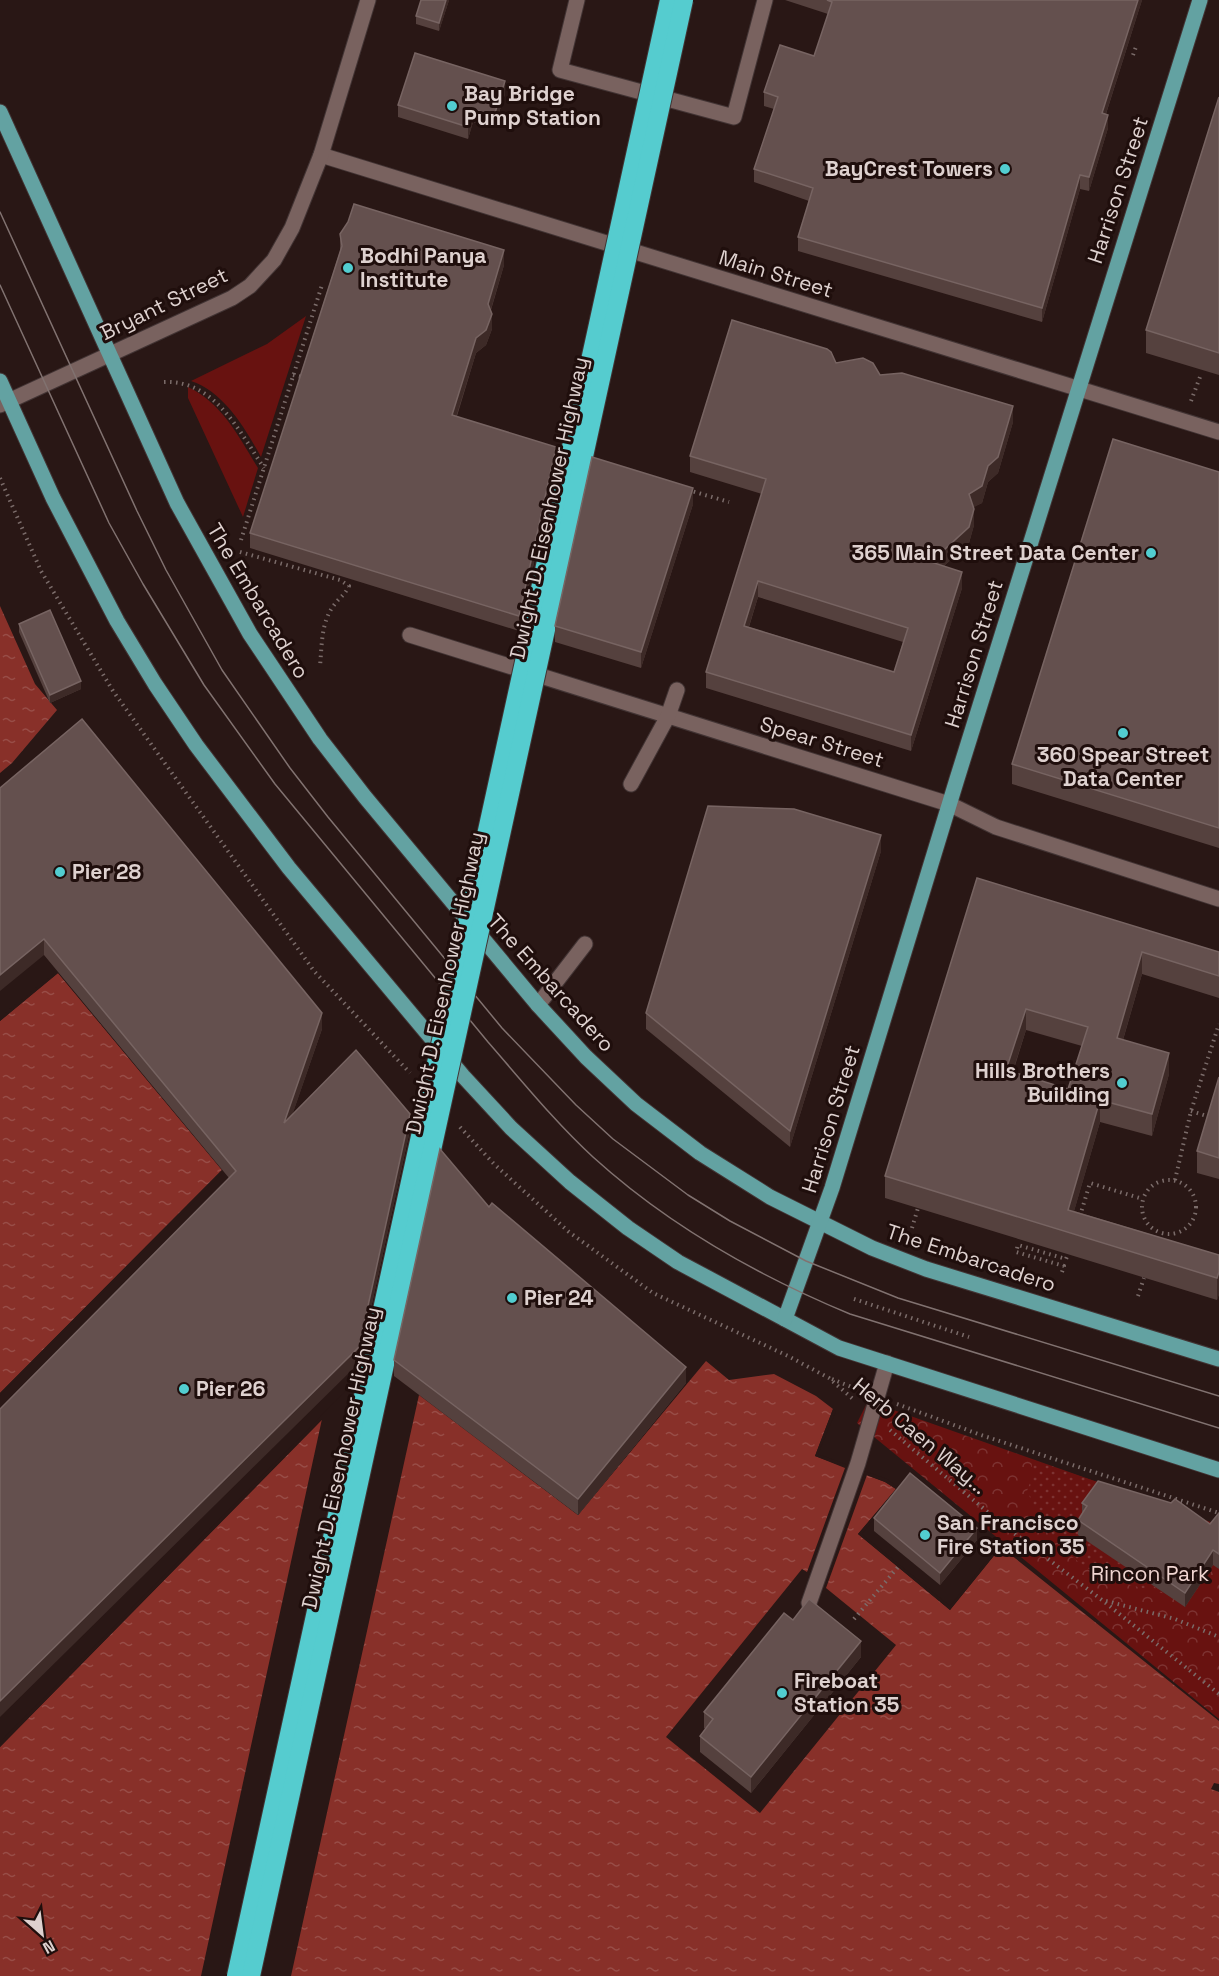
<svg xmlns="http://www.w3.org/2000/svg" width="1219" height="1976" viewBox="0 0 1219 1976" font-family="'Space Grotesk',sans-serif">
<defs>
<pattern id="park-crowns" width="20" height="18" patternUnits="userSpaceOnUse" patternTransform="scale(1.5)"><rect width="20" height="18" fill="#681210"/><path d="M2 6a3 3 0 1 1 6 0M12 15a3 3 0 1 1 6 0" fill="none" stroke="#7d3332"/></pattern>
<pattern id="garden-dots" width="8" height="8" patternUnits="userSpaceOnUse" patternTransform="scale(1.5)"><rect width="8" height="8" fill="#681210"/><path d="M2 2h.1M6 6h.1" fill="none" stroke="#7d3332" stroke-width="1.8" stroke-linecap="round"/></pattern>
<pattern id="water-ripples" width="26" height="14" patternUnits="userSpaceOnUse" patternTransform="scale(1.5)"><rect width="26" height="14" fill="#883029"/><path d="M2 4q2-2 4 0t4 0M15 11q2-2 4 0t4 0" fill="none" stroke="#984d47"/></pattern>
</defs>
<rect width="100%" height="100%" fill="#291715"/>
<g fill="#681210">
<path d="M 306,316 L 261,457 C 245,428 224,392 191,381 L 267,344 Z"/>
<path d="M 188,387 C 222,403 239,437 258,468 L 243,517 L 188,398 Z"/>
</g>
<polygon fill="url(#park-crowns)" points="868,1401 1219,1525 1219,1719 857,1423"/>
<path fill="url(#garden-dots)" d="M 1032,1460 L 1109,1486 L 1078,1535 L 1165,1594 C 1145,1588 1122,1584 1102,1576 C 1065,1559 1043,1527 1027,1491 L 1031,1480 Z"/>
<g fill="url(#water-ripples)">
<polygon points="0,606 35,684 57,710 12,763 0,773"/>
<polygon points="58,973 222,1170 0,1393 0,1021"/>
<polygon points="706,1361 729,1380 774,1374 816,1396 833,1409 815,1456 885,1482 896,1489 858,1534 950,1610 1001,1547 1219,1721 1219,1784 1214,1783 1211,1789 1219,1792 1219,1976 0,1976 0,1747 378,1363 578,1515"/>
</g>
<g fill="#291715">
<polygon points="58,970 224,1172 0,1396 0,1393 222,1170 58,973 0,1021 0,1017"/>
<polygon points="376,1360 578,1511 684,1381 686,1383 578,1515 419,1395 291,1976 201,1976 322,1419 0,1747 0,1742"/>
<polygon points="833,1409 836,1411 818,1454 887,1479 899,1488 862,1534 950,1606 999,1545 1001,1547 950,1610 858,1534 896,1489 885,1482 867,1475 826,1588 896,1645 760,1813 666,1737 802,1569 807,1572 845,1468 815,1456"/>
</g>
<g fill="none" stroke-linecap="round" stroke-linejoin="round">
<defs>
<g id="minor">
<polyline points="577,0 560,70 734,117 765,0"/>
<polyline points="321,155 1219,432"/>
<polyline points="0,405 232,298 250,286 274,260 292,228 321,155 368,0"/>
<polyline points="410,635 949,804 996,827 1219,899"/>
<polyline points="631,784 668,716 677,690"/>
<polyline points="538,1005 585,944"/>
<polyline points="809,1603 858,1463 887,1363"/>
</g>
<g id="major">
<polyline points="0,112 177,503 250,634 320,739 365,797 538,1005 586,1057 636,1104 700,1153 770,1197 872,1248 926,1269 1219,1359"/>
<polyline points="0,381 53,498 117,621 155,684 196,745 289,868 463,1076 511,1128 570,1182 628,1228 678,1262 839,1348 1219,1470"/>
<polyline points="785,1319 832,1188 957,779 1200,0"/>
</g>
</defs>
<use href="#minor" stroke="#423434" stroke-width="17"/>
<use href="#major" stroke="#423434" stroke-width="17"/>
<g stroke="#7b6c6a" stroke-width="4" stroke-dasharray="1.5 4.5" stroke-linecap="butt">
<polyline points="1133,55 1137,44"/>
<polyline points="293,375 303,377"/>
<path d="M 164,382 C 215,380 239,431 264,468"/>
<polyline points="1191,401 1200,377"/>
<polyline points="0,478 41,571 113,691 314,971 410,1073"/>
<polyline points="688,490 729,502"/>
<polyline points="241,540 322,285"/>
<path d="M 240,552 L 340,580 L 349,586 C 345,595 339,598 334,605 C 321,622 322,645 320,666"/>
<polyline points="1191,1111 1210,1117"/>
<polyline points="460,1127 494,1164 569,1232 653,1293 788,1356 829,1378 854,1400"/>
<circle cx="1169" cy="1207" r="27"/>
<polyline points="1175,1180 1191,1111 1219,1024"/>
<polyline points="1080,1216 1090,1183 1143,1199"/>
<polyline points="912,1228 918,1208"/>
<polyline points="1062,1272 1064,1266 1016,1252 1018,1245 1066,1259 1068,1254"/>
<polyline points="1138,1296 1144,1278"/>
<polyline points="854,1299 969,1337"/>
<polyline points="832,1379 859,1390"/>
<polyline points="897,1404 981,1435 1219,1513"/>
<polyline points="890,1430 1002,1524 1102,1600 1219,1694"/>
<polyline points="1106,1601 1175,1619 1219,1637"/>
<polyline points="854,1619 898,1567"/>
</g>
<use href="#minor" stroke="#79625f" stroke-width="15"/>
<use href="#major" stroke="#63a2a2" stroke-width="15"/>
<g stroke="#817270" stroke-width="1.5">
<polyline points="0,212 137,511 166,570 222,670 290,768 328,817 502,1028 576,1105 613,1139 688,1195 730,1221 806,1261 898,1298 1219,1396"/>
<path d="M 0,285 L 109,523 L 143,584 L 204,685 L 275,784 L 488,1042 C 522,1081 555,1122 593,1157 C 669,1226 756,1275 850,1314 L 1219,1428"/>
</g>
<defs>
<g id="highway-bridge">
<polyline points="236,1976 669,0"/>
<polyline points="251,1976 684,0"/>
</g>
</defs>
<use href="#highway-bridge" stroke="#423434" stroke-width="20" stroke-linecap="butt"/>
<use href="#highway-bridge" stroke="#55cccf" stroke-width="18"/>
</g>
<g fill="#55413e" fill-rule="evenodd">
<polygon points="449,0 439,31 416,24 416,16"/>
<polygon points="785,0 1142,0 1106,114 1108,128 1089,191 1080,189 1042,322 798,251 798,237 809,201 754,182 754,169 774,109 764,106 764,92 814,56 828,14"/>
<polygon points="505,94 494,128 473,122 468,139 398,117 398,105"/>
<polygon points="1219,97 1219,375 1146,353 1146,330"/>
<polygon points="340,234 504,265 491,310 492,329 486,345 476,353 457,416 556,462 519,631 250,548 250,533 340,251"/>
<path d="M 836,363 L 880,375 L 1013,422 L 998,473 L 988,482 L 982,503 L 973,507 L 974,525 L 969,543 L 944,566 L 962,588 L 911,751 L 706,688 L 706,672 L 762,494 L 690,472 L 690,456 ZM 758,597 L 903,642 L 894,672 L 749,627 Z"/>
<polygon points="1219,472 1219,848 1012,784 1012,764"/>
<polygon points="693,504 641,668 555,642 555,626"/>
<polygon points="19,624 81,689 50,703 19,632"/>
<polygon points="0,788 322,1029 292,1115 410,1130 359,1363 229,1178 44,955"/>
<polygon points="881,851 790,1147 646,1029 646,1013"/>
<path d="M 977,878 L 1219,952 L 1219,998 L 1142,974 L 1123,1040 L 1169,1074 L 1152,1136 L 1100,1122 L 1074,1211 L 1219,1255 L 1219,1294 L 1217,1300 L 885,1198 L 885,1176 ZM 1026,1030 L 1082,1046 L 1068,1089 L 1013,1072 Z"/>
<polygon points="1219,1077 1219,1179 1197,1173 1197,1151"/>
<polygon points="489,1207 686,1383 578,1515 394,1376 394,1360"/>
<polygon points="1082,1503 1210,1524 1219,1513 1219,1569 1213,1565 1185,1607 1078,1535 1078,1520 1082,1514"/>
<polygon points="874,1518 977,1540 940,1585 874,1531"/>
<polygon points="793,1620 861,1657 751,1793 700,1752 700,1736 705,1729 704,1728 704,1712"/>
</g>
<g fill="#3d2a27">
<polygon points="446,0 449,0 439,31 439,23"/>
<polygon points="1138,0 1142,0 1102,126 1102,113"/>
<polygon points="505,81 505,94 494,128 494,116"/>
<polygon points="473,109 473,122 468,139 468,127"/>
<polygon points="1108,115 1108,128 1089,191 1089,177"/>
<polygon points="1080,175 1080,189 1042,322 1042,308"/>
<polygon points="504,250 504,265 488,319 488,304"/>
<polygon points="492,314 492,329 486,345 476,353 452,430 452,415 476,338"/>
<polygon points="1013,406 1013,422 998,473 988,482 982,503 969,510 969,494 988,466"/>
<polygon points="556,447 556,462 519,631 519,616"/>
<polygon points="693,488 693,504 641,668 641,652"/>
<polygon points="974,509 974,525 969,543 931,578 931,562"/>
<polygon points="962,572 962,588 911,751 911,735"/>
<polygon points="758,581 758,597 744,642 744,626"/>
<polygon points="81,681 81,689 50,703 50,695"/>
<polygon points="881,835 881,851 790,1147 790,1131"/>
<polygon points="44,939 44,955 0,991 0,975"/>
<polygon points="1142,952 1142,974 1117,1060 1117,1038"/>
<polygon points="1026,1009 1026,1030 1006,1092 1006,1070"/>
<polygon points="322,1013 322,1029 284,1139 284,1123"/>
<polygon points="1169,1053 1169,1074 1152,1136 1152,1114"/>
<polygon points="1100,1100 1100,1122 1068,1232 1068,1210"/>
<polygon points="410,1114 410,1130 359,1363 0,1717 0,1701"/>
<polygon points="1219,1272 1219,1294 1217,1300 1217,1278"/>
<polygon points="686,1367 686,1383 578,1515 578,1499"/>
<polygon points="977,1528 977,1540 940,1585 940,1573"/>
<polygon points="1213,1550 1213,1565 1185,1607 1185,1593"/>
<polygon points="861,1641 861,1657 751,1793 751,1777"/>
</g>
<g fill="#64504e" stroke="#776462" stroke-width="1.5" fill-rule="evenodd">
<polygon points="421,0 446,0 439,23 416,16"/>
<polygon points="827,0 1138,0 1102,113 1108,115 1089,177 1080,175 1042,308 798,237 813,188 754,169 778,97 764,92 780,45 814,56 832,2"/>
<polygon points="415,53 505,81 494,116 473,109 468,127 398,105"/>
<polygon points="1219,97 1219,353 1146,330"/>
<polygon points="354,204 504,250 488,304 492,314 486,330 476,338 452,415 556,447 519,616 250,533 342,246 340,234 348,222"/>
<path d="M 732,320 L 827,349 L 831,352 L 836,363 L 863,358 L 873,363 L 880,375 L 902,373 L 1013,406 L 998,457 L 988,466 L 982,486 L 969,494 L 974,509 L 969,527 L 931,562 L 962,572 L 911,735 L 706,672 L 766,479 L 690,456 ZM 758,581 L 908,628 L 894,672 L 744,626 Z"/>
<polygon points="1113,439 1219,472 1219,828 1012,764"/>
<polygon points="592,457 693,488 641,652 555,626"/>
<polygon points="50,610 81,681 50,695 19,624"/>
<polygon points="82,719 322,1013 284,1123 356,1050 410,1114 359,1347 0,1701 0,1409 236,1171 44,939 0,975 0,788"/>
<polygon points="708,806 794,809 881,835 790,1131 646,1013"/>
<path d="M 977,878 L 1219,952 L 1219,976 L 1142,952 L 1117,1038 L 1169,1053 L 1152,1114 L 1100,1100 L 1068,1210 L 1219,1255 L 1219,1272 L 1217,1278 L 885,1176 ZM 1026,1009 L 1088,1027 L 1068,1089 L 1006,1070 Z"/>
<polygon points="1219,1077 1219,1158 1197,1151"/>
<polygon points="440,1149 489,1207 492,1203 686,1367 578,1499 394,1360"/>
<polygon points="910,1473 977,1528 940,1573 874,1518"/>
<polygon points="1098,1481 1171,1503 1175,1499 1210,1524 1219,1513 1219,1554 1213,1550 1185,1593 1078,1520 1087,1506 1082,1503"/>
<polygon points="809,1599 861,1641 751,1777 700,1736 713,1719 704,1712 784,1613 793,1620"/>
</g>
<g fill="#52cdd0" stroke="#1f0e0c" stroke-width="2">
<circle cx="452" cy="106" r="6"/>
<circle cx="1005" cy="169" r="6"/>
<circle cx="348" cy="268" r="6"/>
<circle cx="1151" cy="553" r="6"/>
<circle cx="1123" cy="733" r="6"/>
<circle cx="60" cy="872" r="6"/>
<circle cx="1122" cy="1083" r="6"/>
<circle cx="512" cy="1298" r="6"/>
<circle cx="184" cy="1389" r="6"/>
<circle cx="925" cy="1535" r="6"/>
<circle cx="782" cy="1693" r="6"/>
</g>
<g text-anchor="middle" stroke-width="6" stroke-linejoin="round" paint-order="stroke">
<g font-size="21" font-weight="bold" fill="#ded1cf" stroke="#1f0e0c" text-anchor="start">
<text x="464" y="101">Bay Bridge<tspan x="464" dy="24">Pump Station</tspan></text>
<text x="993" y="176" text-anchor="end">BayCrest Towers</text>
<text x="360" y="263">Bodhi Panya<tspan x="360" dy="24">Institute</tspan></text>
<text x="1139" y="560" text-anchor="end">365 Main Street Data Center</text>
<text x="1123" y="762" text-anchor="middle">360 Spear Street<tspan x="1123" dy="24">Data Center</tspan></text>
<text x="72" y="879">Pier 28</text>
<text x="1110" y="1078" text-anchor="end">Hills Brothers<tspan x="1110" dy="24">Building</tspan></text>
<text x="524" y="1305">Pier 24</text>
<text x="196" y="1396">Pier 26</text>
<text x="937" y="1530">San Francisco<tspan x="937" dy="24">Fire Station 35</tspan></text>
<text x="794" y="1688">Fireboat<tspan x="794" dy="24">Station 35</tspan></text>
</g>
<g font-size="21" fill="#ded1cf" stroke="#1f0e0c">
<text transform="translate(1118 190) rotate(-72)" y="7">Harrison Street</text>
<text transform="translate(776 274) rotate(17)" y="7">Main Street</text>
<text transform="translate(164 304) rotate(-26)" y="7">Bryant Street</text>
<text transform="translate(549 508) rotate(-78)" y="7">Dwight D. Eisenhower Highway</text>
<text transform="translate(258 601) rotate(59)" y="7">The Embarcadero</text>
<text transform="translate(974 654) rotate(-73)" y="7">Harrison Street</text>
<text transform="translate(822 742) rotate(17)" y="7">Spear Street</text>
<text transform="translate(445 983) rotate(-78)" y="7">Dwight D. Eisenhower Highway</text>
<text transform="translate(551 983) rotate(48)" y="7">The Embarcadero</text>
<text transform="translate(831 1119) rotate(-73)" y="7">Harrison Street</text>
<text transform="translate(971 1258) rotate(18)" y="7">The Embarcadero</text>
<text transform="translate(920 1436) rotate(40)" y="7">Herb Caen Way...</text>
<text transform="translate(341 1458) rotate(-78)" y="7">Dwight D. Eisenhower Highway</text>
</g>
<g font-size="21" fill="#f0d5d1" stroke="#1f0e0c">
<text x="1150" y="1581">Rincon Park</text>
</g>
</g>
<g transform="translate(42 1934) rotate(152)" stroke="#1f0e0c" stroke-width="4.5" paint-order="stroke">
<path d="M0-4.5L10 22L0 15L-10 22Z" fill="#ded1cf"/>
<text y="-9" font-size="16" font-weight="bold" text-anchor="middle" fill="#ded1cf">N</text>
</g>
</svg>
